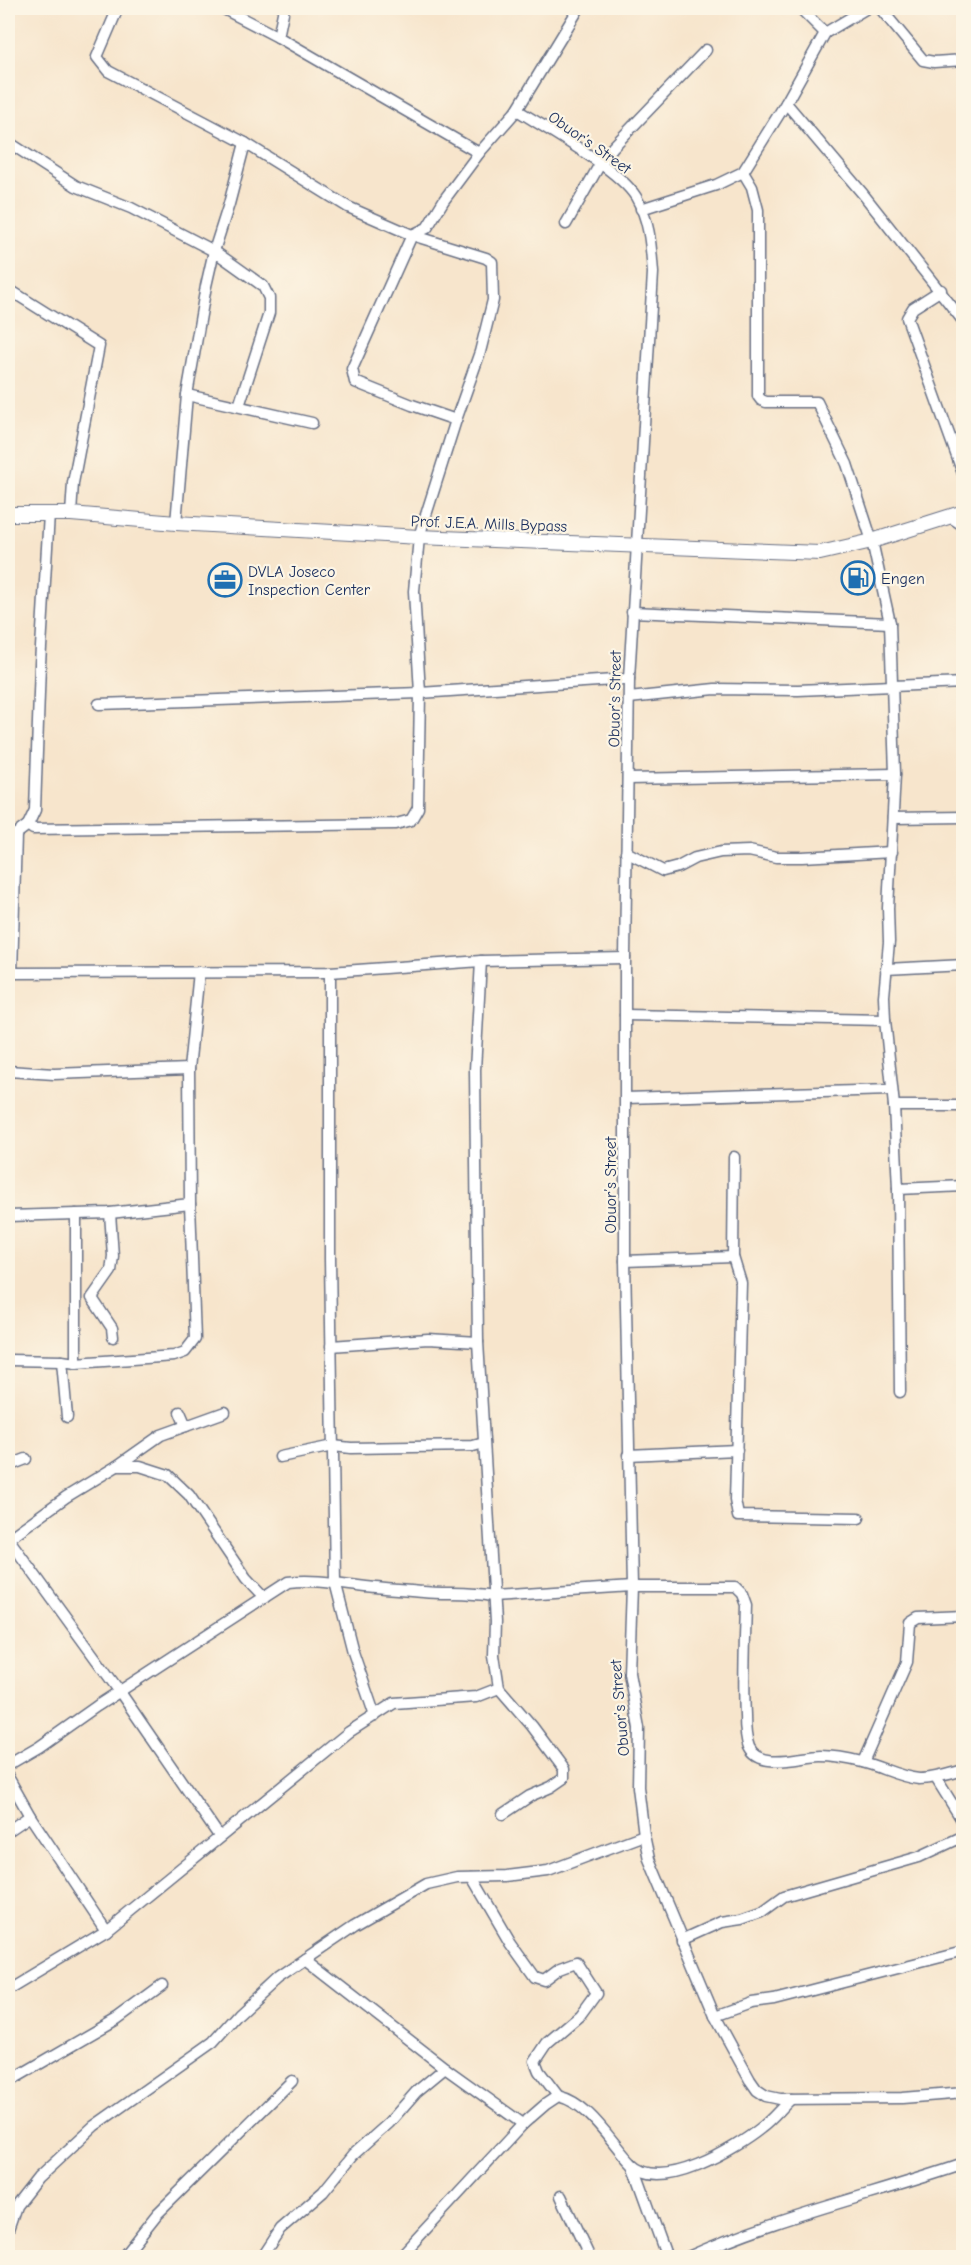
<svg xmlns="http://www.w3.org/2000/svg" width="971" height="2265" viewBox="0 0 971 2265" font-family="'Comic Neue',sans-serif">
<rect width="100%" height="100%" fill="#fcf5e5"/>
<filter id="ink" filterUnits="userSpaceOnUse"><feTurbulence type="fractalNoise" baseFrequency=".0167" numOctaves="2"/><feDisplacementMap in="SourceGraphic" scale="12" xChannelSelector="R" yChannelSelector="G"/><feConvolveMatrix kernelMatrix="1 2 1 2 8 2 1 2 1" color-interpolation-filters="sRGB"/></filter>
<filter id="wash" filterUnits="userSpaceOnUse"><feTurbulence type="fractalNoise" baseFrequency=".008" numOctaves="4" result="noise"/><feDisplacementMap in="SourceGraphic" scale="24" xChannelSelector="R" yChannelSelector="G"/><feGaussianBlur stdDeviation="1.35" result="paint"/><feColorMatrix in="noise" values="0 0 0 0 0 0 0 0 0 0 0 0 0 0 0 0 0 1.4 0 .05"/><feComposite in="paint" operator="in"/></filter>
<g filter="url(#wash)">
<rect width="100%" height="100%" fill="#f7e5cc"/>
</g>
<g filter="url(#ink)">
<g fill="none" stroke-linecap="round" stroke-linejoin="round">
<defs>
<g id="minor">
<polyline points="118,8 97,57 108,71 245,143 348,207 412,235 486,258 492,262 493,300 480,352 456,420 419,537 414,591 420,693 629,679"/>
<polyline points="222,8 278,37"/>
<polyline points="284,8 278,37 479,153"/>
<polyline points="800,8 825,33"/>
<polyline points="880,8 923,60 934,62 964,60"/>
<polyline points="786,103 863,194 964,322"/>
<path d="M 517,110 C 547,129 619,169 636,197 C 650,221 651,247 653,273 L 629,679 L 625,958 L 625,1261 L 632,1587 L 629,1673 L 639,1728 L 638,1787 L 644,1835 L 649,1859 L 715,2016 L 750,2080 L 757,2090 L 766,2096 L 780,2099 L 902,2098 L 964,2093"/>
<polyline points="8,142 76,186 131,208 214,251 263,286 269,298 269,313 239,406"/>
<polyline points="743,172 752,187 758,210 758,396 761,400 766,402 817,402 847,464 872,541 890,623 895,774 888,908 889,942 884,996 885,1020 894,1106 898,1189 900,1392"/>
<polyline points="641,209 716,185 743,172 786,103 825,33 867,8"/>
<polyline points="566,224 600,164 613,147 706,50"/>
<polyline points="8,289 99,346 73,483 71,514"/>
<polyline points="941,290 913,308 907,318 964,476"/>
<polyline points="187,395 312,423"/>
<polyline points="456,420 412,405 355,382 352,369 412,235 427,228 444,200 479,153 517,110 579,8"/>
<polyline points="49,514 40,664 35,810 28,825 33,829 396,824 411,820 418,808 420,693 99,704"/>
<polyline points="949,516 964,526"/>
<polyline points="176,523 187,395 206,286 214,251 229,204 245,143"/>
<polyline points="632,612 890,623"/>
<polyline points="629,698 715,689 798,690 964,683"/>
<polyline points="628,779 895,774"/>
<polyline points="893,818 964,817"/>
<polyline points="626,852 663,871 678,867 695,858 721,852 749,851 776,857 802,857 892,852"/>
<polyline points="886,969 964,965"/>
<polyline points="330,972 330,1259 335,1582 353,1652 375,1716"/>
<polyline points="8,973 330,972 481,961 625,958"/>
<polyline points="12,973 16,834 28,825"/>
<polyline points="625,1015 885,1020"/>
<polyline points="8,1071 54,1074 189,1069"/>
<polyline points="626,1098 891,1090"/>
<polyline points="894,1106 964,1106"/>
<polyline points="734,1157 733,1257 741,1283 735,1500 738,1516 859,1518"/>
<polyline points="898,1189 964,1186"/>
<polyline points="110,1213 113,1256 111,1271 92,1298 112,1328 113,1337"/>
<polyline points="8,1216 110,1213 190,1204"/>
<polyline points="625,1261 733,1257"/>
<polyline points="331,1346 428,1339 478,1342"/>
<polyline points="8,1360 62,1361 76,1363 174,1356 185,1352 195,1339 190,1204 189,1069 199,972"/>
<polyline points="62,1361 67,1417"/>
<polyline points="76,1363 76,1214"/>
<polyline points="180,1412 186,1426"/>
<polyline points="628,1455 737,1450"/>
<polyline points="280,1457 333,1446 351,1448 473,1446 484,1443"/>
<polyline points="8,1466 26,1459"/>
<polyline points="117,1466 161,1435 225,1412"/>
<polyline points="8,1538 120,1692 219,1836"/>
<polyline points="8,1539 66,1497 117,1466 140,1466 168,1475 189,1495 246,1579 264,1598"/>
<polyline points="499,1688 532,1726 564,1769 564,1778 551,1787 530,1796 503,1814"/>
<polyline points="863,1762 907,1662 910,1623 918,1618 964,1616"/>
<path d="M 8,1765 L 39,1747 L 97,1706 L 288,1582 C 311,1579 335,1583 358,1586 C 379,1589 401,1590 423,1592 C 446,1594 468,1592 492,1596 L 632,1587 L 735,1587 L 742,1594 L 746,1605 C 745,1642 743,1679 745,1715 C 745,1725 745,1737 749,1747 C 760,1771 802,1756 821,1756 C 834,1756 850,1759 862,1762 C 882,1767 898,1777 919,1779 C 934,1779 949,1774 964,1770"/>
<polyline points="8,1777 30,1816 106,1930"/>
<polyline points="936,1778 964,1823"/>
<polyline points="8,1831 30,1816"/>
<polyline points="472,1877 510,1942 535,1977 544,1980 560,1968 576,1962 596,1993 580,2015 547,2043 535,2061 539,2071 558,2096"/>
<polyline points="682,1940 722,1922 742,1919 762,1912 784,1896 919,1857 964,1836"/>
<polyline points="305,1959 445,2068 523,2124"/>
<polyline points="8,1989 106,1930 349,1732 394,1703 476,1697 499,1688 494,1655 495,1622 478,1342 475,1070 481,961"/>
<polyline points="715,2016 751,2003 774,2000 964,1951"/>
<polyline points="8,2082 117,2019 162,1986"/>
<polyline points="634,2167 667,2258"/>
<polyline points="561,2196 590,2258"/>
<polyline points="8,2229 16,2206 38,2178 94,2126 213,2042 238,2014 277,1978 355,1925 426,1884 457,1877 507,1876 548,1871 644,1835"/>
<polyline points="122,2258 157,2214 292,2081"/>
<polyline points="261,2258 280,2229 323,2192 353,2155 389,2123 416,2092 445,2068"/>
<path d="M 399,2258 L 523,2124 L 546,2104 L 558,2096 C 591,2104 610,2142 632,2164 C 661,2194 736,2148 761,2128 C 772,2120 781,2108 791,2099"/>
<path d="M 686,2258 C 775,2217 871,2196 964,2164"/>
</g>
<polyline id="tertiary" points="8,514 71,514 176,523 419,537 820,553 872,541 964,512"/>
</defs>
<use href="#minor" stroke="#686f84" stroke-width="13"/>
<use href="#tertiary" stroke="#686f84" stroke-width="16"/>
<use href="#minor" stroke="#fff" stroke-width="10"/>
<use href="#tertiary" stroke="#fff" stroke-width="14"/>
</g>
</g>
<defs>
<symbol id="fuel-ring" viewBox="-11 -11 22 22"><circle r="9.5" fill="#fcf5e5" stroke="#1f6fb2" stroke-width="1.5"/><path d="M-5.5-6h7V0h2V4h1.3V-2.5L3-4.5l.8-.8L6-3V5H2.5V1h-1V6h-7ZM-4.2-4.7v3.2H.2V-4.7Z" fill="#1f6fb2"/></symbol>
<symbol id="office-ring" viewBox="-11 -11 22 22"><circle r="9.5" fill="#fcf5e5" stroke="#1f6fb2" stroke-width="1.5"/><path d="M-6-3h4V-5.5h4V-3h4V5H-6ZM-1-4.5V-3h2v-1.5ZM-6 0V1H6V0Z" fill="#1f6fb2"/></symbol>
</defs>
<g fill-rule="evenodd">
<use href="#fuel-ring" x="839" y="559" width="38" height="38"/>
<use href="#office-ring" x="206" y="561" width="38" height="38"/>
</g>
<g text-anchor="middle" stroke-width="4.5" stroke-linejoin="round" paint-order="stroke">
<g font-size="16" fill="#1b2f5e" stroke="#fcf5e5">
<text transform="translate(590 142) rotate(35)" y="6">Obuor’s Street</text>
<text transform="translate(489 523) rotate(2)" y="6">Prof. J.E.A. Mills Bypass</text>
<text transform="translate(614 699) rotate(-89)" y="6">Obuor’s Street</text>
<text transform="translate(610 1185) rotate(-90)" y="6">Obuor’s Street</text>
<text transform="translate(619 1708) rotate(-95)" y="6">Obuor’s Street</text>
</g>
<g font-size="16" fill="#1b2f5e" stroke="#fcf5e5" text-anchor="start">
<text x="248" y="577">DVLA Joseco<tspan x="248" dy="18">Inspection Center</tspan></text>
<text x="881" y="584">Engen</text>
</g>
</g>
<rect width="971" height="2265" fill="none" stroke="#fcf5e5" stroke-width="30"/>
</svg>
